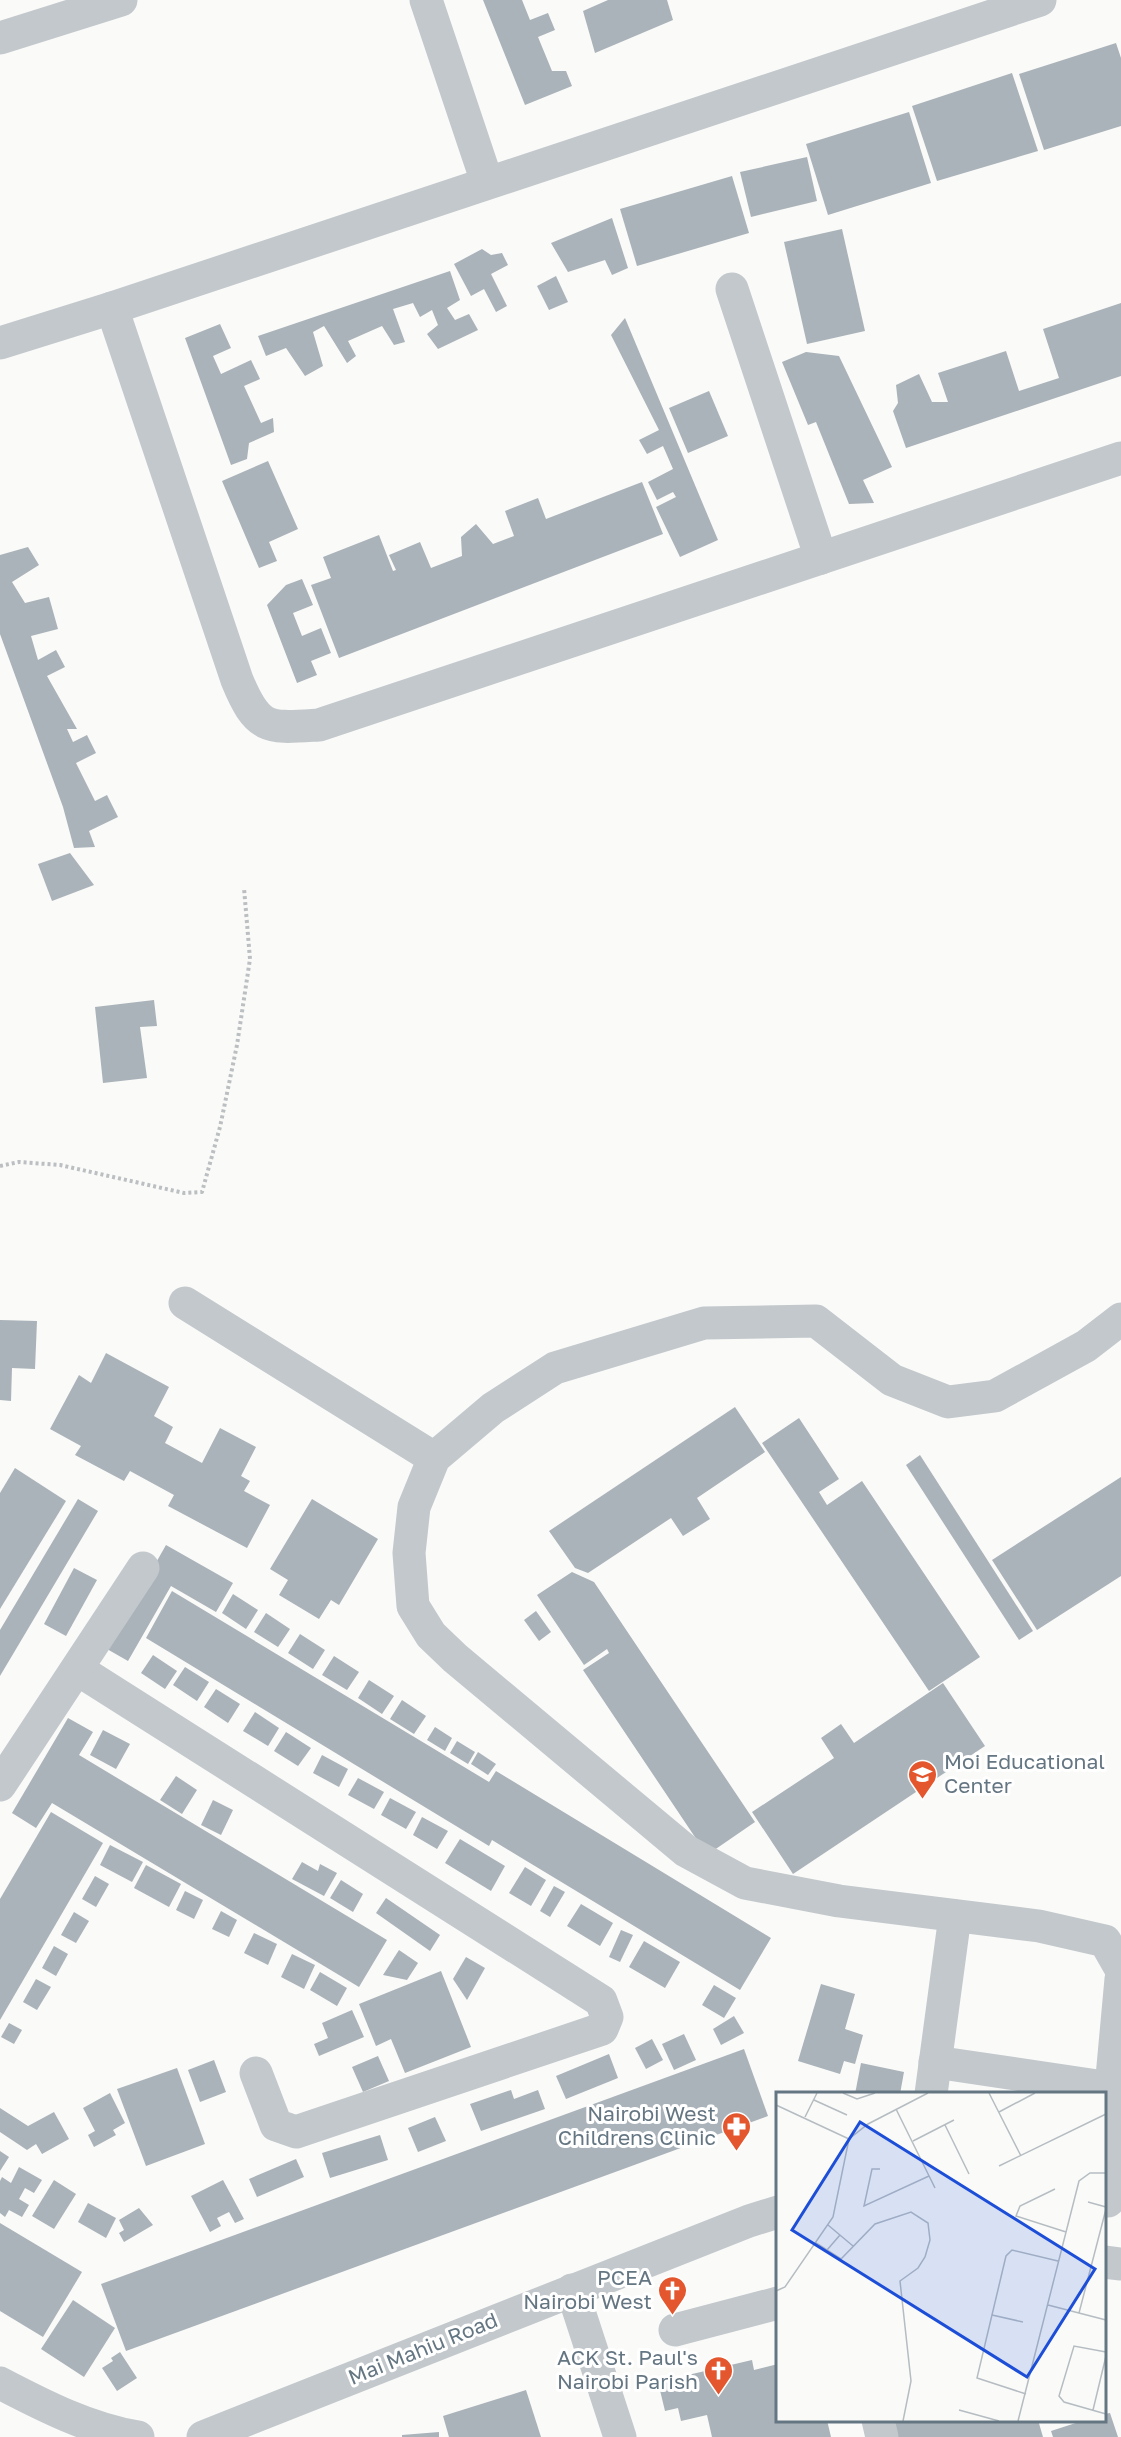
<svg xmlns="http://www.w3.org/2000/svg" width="1121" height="2437" viewBox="0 0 1121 2437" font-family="'Golos Text',sans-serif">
<rect width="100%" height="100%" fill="#fafaf8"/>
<g fill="#aab3b9">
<polygon points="483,0 522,0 530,20 548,13 555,30 538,37 552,71 566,71 572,86 525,105"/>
<polygon points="608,0 667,0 673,20 595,53 583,11"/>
<polygon points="1116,43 1121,58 1121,126 1044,150 1019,74"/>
<polygon points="1012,73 1038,151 937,181 912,106"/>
<polygon points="909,112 931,183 828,215 806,144"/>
<polygon points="807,157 817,201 751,217 740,172"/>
<polygon points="732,176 749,233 637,266 620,209"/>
<polygon points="612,218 628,268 612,275 605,260 568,272 551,243"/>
<polygon points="842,229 865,331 807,344 784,242"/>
<polygon points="482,249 491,255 502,253 508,265 491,274 507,306 496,312 484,289 471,296 454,264"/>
<polygon points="450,271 460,300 447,308 455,320 469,314 478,330 438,349 427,334 438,325 432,310 420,317 413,303 393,309 405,342 394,345 382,326 348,341 356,356 347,363 324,326 313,332 323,366 305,376 286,348 266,356 258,336"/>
<polygon points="556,276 568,302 549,310 537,286"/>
<polygon points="1121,303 1121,376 906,448 893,411 898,403 896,385 919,374 932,402 948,402 938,373 1006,351 1019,391 1059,378 1043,329"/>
<polygon points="625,318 718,540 680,557 656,507 676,497 673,492 657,500 648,482 673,469 663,446 647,454 639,440 659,430 611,335"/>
<polygon points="220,324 231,348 213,356 221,374 251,360 260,379 244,386 261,423 273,418 274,432 249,443 247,459 231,465 185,338"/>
<polygon points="806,352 839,356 892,467 863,480 874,503 849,504 816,422 808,425 782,362"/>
<polygon points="709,391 728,436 688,453 669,408"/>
<polygon points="268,461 298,529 269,542 277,561 259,568 222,481"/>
<polygon points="642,482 663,534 339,658 311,585 331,578 323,557 379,535 393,571 396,570 389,555 420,542 431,568 462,556 461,537 476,524 493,544 514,536 505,511 538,498 546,519"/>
<polygon points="28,547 39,565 12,582 25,603 49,597 58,629 31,636 38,660 56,650 65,667 47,676 77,729 67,729 73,742 87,735 96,753 76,763 95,801 107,795 118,817 89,831 95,847 74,848 63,807 0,634 0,555"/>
<polygon points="302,579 313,605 293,613 302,636 321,628 331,653 311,661 317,675 297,683 267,605 286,585"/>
<polygon points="70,853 94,885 52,901 38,864"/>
<polygon points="154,1000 157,1026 140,1027 147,1078 103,1083 95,1007"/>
<polygon points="0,1320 37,1321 35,1369 12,1368 11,1401 0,1400"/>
<polygon points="106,1353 169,1387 154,1416 173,1427 165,1443 202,1463 220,1428 256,1447 241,1476 250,1481 244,1491 270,1505 247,1548 168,1506 174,1495 130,1471 124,1481 75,1455 81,1446 50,1429 79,1375 91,1383"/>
<polygon points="735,1407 765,1452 697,1498 710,1519 683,1536 671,1518 588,1573 575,1568 549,1531"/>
<polygon points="799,1418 839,1479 819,1492 827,1505 862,1481 980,1657 929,1691 762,1443"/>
<polygon points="920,1455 1033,1631 1019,1640 906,1465"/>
<polygon points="15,1468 66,1501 0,1609 0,1493"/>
<polygon points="1121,1477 1121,1576 1037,1630 992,1560"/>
<polygon points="78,1499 98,1511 0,1676 0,1630"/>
<polygon points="312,1499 378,1539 339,1605 331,1600 319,1619 279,1595 288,1580 270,1569"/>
<polygon points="166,1545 233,1583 216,1612 171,1586 128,1661 107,1649"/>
<polygon points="74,1568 97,1580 66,1636 44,1624"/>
<polygon points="572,1572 594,1582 755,1822 707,1855 583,1670 609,1653 607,1649 584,1665 537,1595"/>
<polygon points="172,1591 489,1782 496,1771 771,1938 740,1990 492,1840 489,1846 146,1638"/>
<polygon points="233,1594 258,1610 246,1629 222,1613"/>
<polygon points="536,1611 551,1632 539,1641 524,1620"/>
<polygon points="266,1613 290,1629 278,1647 254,1632"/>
<polygon points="300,1634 325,1650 313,1669 288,1653"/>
<polygon points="153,1655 177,1671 165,1689 141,1673"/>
<polygon points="334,1656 359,1672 347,1690 322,1675"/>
<polygon points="185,1667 209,1682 197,1701 173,1685"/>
<polygon points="369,1680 394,1696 382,1714 358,1698"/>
<polygon points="943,1683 985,1746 793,1874 752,1812 834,1758 821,1738 841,1724 854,1743"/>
<polygon points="216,1689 240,1704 228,1723 204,1707"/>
<polygon points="402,1700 426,1716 414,1734 390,1719"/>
<polygon points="255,1712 279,1728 268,1746 243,1731"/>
<polygon points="68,1718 93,1732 79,1755 387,1940 359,1987 52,1803 36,1828 12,1813"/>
<polygon points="435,1727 452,1738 445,1751 427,1740"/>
<polygon points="103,1730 130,1744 116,1769 90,1755"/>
<polygon points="286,1732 311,1748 298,1766 274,1751"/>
<polygon points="457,1741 475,1752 468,1764 450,1753"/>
<polygon points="478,1752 496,1764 488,1775 471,1764"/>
<polygon points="322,1755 348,1769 339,1787 313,1773"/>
<polygon points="176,1776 197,1790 182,1814 160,1800"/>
<polygon points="358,1778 384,1792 374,1809 348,1795"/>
<polygon points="390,1798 416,1812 406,1829 381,1815"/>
<polygon points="213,1800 233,1810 221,1835 201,1825"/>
<polygon points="51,1812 103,1843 0,2020 0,1899"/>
<polygon points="422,1817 448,1831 437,1849 413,1835"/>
<polygon points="460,1839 505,1866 491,1891 445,1863"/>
<polygon points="110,1845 143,1862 132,1882 100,1865"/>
<polygon points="302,1862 318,1871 320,1864 337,1873 324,1896 292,1879"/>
<polygon points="146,1865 181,1884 169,1907 134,1888"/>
<polygon points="525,1867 546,1880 531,1906 509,1893"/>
<polygon points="95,1876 109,1884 96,1907 82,1899"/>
<polygon points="341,1880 363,1894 353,1912 330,1898"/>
<polygon points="554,1886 565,1892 550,1917 540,1911"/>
<polygon points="185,1891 203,1900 194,1919 176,1910"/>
<polygon points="386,1898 440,1935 430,1951 376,1913"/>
<polygon points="581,1904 613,1923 600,1946 567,1926"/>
<polygon points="221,1911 237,1920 229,1937 212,1929"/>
<polygon points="74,1912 89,1921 76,1943 61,1935"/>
<polygon points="621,1930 633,1935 620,1962 609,1957"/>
<polygon points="254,1933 277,1944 268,1965 244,1953"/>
<polygon points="644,1941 680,1962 665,1988 629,1967"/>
<polygon points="54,1946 68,1954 56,1976 42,1968"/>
<polygon points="399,1950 418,1963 407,1980 383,1975"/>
<polygon points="292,1954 315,1965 304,1989 281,1977"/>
<polygon points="466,1957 485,1968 467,2000 453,1979"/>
<polygon points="441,1971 471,2047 405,2073 391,2039 376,2046 359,2004"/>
<polygon points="320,1972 347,1988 337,2006 310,1990"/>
<polygon points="36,1979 51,1987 37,2010 23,2002"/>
<polygon points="821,1984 855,1994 845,2029 863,2035 855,2064 844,2061 840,2074 798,2061"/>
<polygon points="714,1985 736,1998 724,2018 702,2005"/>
<polygon points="352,2010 364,2037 319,2056 314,2044 328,2038 322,2023"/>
<polygon points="734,2016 744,2033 721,2045 713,2029"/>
<polygon points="9,2023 22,2030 14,2044 1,2037"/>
<polygon points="684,2034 696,2060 674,2070 662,2044"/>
<polygon points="652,2039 663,2060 646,2069 635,2048"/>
<polygon points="744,2049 768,2116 126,2351 101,2284"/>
<polygon points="609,2054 618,2078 566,2099 556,2076"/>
<polygon points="378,2056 389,2081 363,2092 352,2067"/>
<polygon points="214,2060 226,2092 200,2102 188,2070"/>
<polygon points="861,2063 904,2072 900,2094 855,2094"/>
<polygon points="177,2068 205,2144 146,2166 117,2089"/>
<polygon points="511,2090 514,2099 538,2090 545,2109 481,2131 470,2104"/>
<polygon points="110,2093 125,2123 113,2130 116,2135 94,2147 88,2135 95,2131 83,2108"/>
<polygon points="0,2108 28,2126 54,2112 69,2139 42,2154 36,2144 27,2150 0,2132"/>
<polygon points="435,2117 446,2141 418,2152 408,2128"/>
<polygon points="380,2135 388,2160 330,2178 322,2153"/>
<polygon points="0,2151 9,2157 0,2171"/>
<polygon points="296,2159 304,2177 257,2197 249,2179"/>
<polygon points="19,2167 42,2180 34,2193 25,2188 19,2199 29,2205 22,2217 9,2210 5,2217 0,2213 0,2181 2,2177 11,2183"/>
<polygon points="54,2180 76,2194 54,2229 32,2216"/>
<polygon points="223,2180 244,2219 235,2223 229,2212 217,2218 221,2226 210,2232 191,2196"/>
<polygon points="88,2203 116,2218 106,2238 78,2222"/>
<polygon points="139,2208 153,2225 124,2242 119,2233 124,2230 119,2220"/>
<polygon points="0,2223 82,2272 43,2337 0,2311"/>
<polygon points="73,2300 115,2328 84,2377 41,2349"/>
<polygon points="120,2352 137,2378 117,2391 102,2368 113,2361 111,2358"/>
<polygon points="752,2360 754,2370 778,2364 778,2420 827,2420 831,2437 712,2437 707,2415 681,2421 678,2408 665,2411 658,2382"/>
<polygon points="526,2390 541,2437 449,2437 443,2416"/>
<polygon points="1110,2413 1118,2437 1053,2437 1051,2431 1085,2420 1104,2420 1104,2414"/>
<polygon points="882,2420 1038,2420 1043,2437 886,2437"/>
<polygon points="439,2432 439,2437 402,2437 402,2435"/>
</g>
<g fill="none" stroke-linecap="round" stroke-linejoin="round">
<polyline stroke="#bbbfc2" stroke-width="4" stroke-dasharray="3 3" stroke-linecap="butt" points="0,1166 19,1162 60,1165 184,1193 202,1192 220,1127 237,1045 250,959 244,888"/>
<g stroke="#c3c8cc" stroke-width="33">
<polyline points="426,0 487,182"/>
<polyline points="0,38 121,0"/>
<polyline points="732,289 821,558"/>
<path d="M 112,308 L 237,680 C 258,731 268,728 319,725 L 1121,458"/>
<polyline points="0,343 112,308 1040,0"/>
<polyline points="185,1303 434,1458"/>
<polyline points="1121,1319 1086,1346 995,1396 948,1402 892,1380 816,1321 704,1323 555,1368 493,1408 434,1458 414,1507 409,1553 413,1606 431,1635 455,1658 686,1851 745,1883 839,1901 1039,1926 1105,1941 1121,1969"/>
<polyline points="77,1669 601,2001 607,2017 602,2029 296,2132 276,2125 256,2073"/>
<polyline points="0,1785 143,1568"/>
<polyline points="935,2062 1111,2088"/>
<polyline points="931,2094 955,1916"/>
<polyline points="1108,2201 1111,2088 1121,1979"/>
<polyline points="1104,2262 1121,2264"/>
<polyline points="572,2290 620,2437"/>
<polyline points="675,2330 778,2303"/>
<path d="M 0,2383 C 44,2406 89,2429 138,2437"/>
<polyline points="878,2420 882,2437"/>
<polyline points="203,2437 749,2221 778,2212"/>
</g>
</g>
<defs>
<symbol id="school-pin" viewBox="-11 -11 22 30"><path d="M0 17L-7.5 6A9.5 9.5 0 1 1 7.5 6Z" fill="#e4572e" stroke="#fff"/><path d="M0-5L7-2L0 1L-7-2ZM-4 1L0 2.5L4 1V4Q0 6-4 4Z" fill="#fff"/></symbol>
<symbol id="pharmacy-pin" viewBox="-11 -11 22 30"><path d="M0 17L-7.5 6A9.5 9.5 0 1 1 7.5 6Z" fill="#e4572e" stroke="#fff"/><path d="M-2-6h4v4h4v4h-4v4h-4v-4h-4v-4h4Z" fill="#fff"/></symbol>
<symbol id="church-pin" viewBox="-11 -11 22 30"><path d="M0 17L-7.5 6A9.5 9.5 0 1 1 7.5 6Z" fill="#e4572e" stroke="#fff"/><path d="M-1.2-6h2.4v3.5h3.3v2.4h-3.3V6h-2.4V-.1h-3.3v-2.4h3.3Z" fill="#fff"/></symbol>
</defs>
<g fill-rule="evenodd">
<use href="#school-pin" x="906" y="1758" width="33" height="45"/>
<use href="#pharmacy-pin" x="720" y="2110" width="33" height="45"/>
<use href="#church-pin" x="656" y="2274" width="33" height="45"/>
<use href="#church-pin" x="702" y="2354" width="33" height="45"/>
</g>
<g text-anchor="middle" stroke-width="6" stroke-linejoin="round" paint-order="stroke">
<g font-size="21" fill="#657683" stroke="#fff" text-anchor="end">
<text x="944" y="1769" text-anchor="start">Moi Educational<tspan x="944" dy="24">Center</tspan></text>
<text x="716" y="2121">Nairobi West<tspan x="716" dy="24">Childrens Clinic</tspan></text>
<text x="652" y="2285">PCEA<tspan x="652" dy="24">Nairobi West</tspan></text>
<text x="698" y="2365">ACK St. Paul's<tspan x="698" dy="24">Nairobi Parish</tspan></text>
</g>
<g font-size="21" fill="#657683" stroke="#fff">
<text transform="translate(423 2349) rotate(-22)" y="7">Mai Mahiu Road</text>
</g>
</g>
<g transform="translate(776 2092)">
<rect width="330" height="330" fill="#fafaf8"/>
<path fill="none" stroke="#b5bdc2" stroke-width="1.5" d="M 67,1 L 81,7 L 99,1M 213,1 L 245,64M 38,8 L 71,23M 0,13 L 73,47M 120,17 L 159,96M 223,20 L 259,1M 29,25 L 41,1M 169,33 L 193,82M 137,49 L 178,28M 223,74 L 330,22M 104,77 L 96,77 L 88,114 L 153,84M 279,97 L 244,114 L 240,124 L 290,140M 312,110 L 330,115M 52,133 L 77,154M 40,151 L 65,167 L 99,132 L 135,120 L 152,131 L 154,148 L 149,165 L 142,176 L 124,189 L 135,289 L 127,329M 51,158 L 64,143M 0,199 L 9,195 L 57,125 L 73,47 L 92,32 L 152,1M 272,213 L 330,228M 303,221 L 330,117M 216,223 L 247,230M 330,260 L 298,254 L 283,304 L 288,310 L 330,322M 250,302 L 201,286 L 230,164 L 236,158 L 282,169M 183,318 L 223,329M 317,318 L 330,264M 242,329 L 303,89 L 314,81 L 330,81"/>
<path fill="#1d4ed8" fill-opacity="0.15" stroke="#1d4ed8" stroke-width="3" d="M 84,30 L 319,177 L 251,285 L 16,138 Z"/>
<rect width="330" height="330" fill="none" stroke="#657683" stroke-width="3"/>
</g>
</svg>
